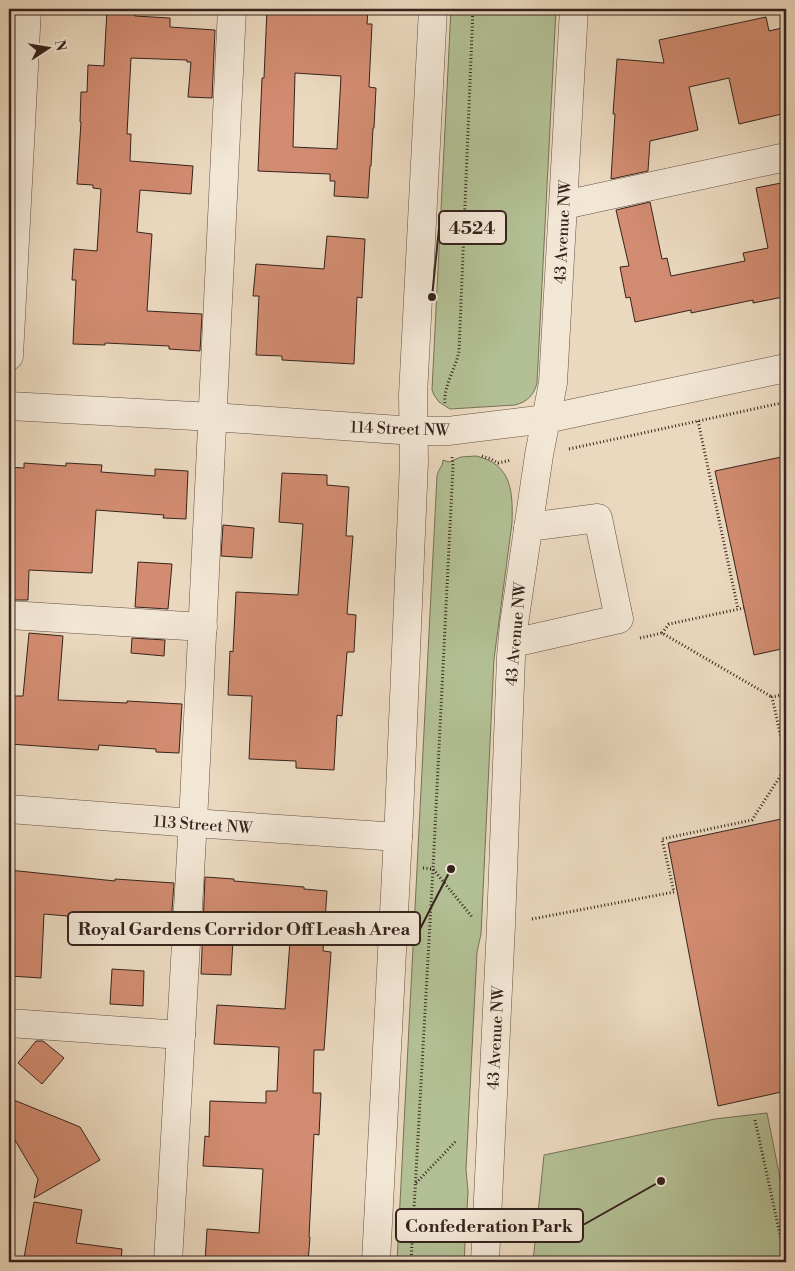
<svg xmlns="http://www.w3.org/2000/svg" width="795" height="1271" viewBox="0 0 795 1271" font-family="'Libre Bodoni',serif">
<rect width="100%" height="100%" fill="#ebd9bf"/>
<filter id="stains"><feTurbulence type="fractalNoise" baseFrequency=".004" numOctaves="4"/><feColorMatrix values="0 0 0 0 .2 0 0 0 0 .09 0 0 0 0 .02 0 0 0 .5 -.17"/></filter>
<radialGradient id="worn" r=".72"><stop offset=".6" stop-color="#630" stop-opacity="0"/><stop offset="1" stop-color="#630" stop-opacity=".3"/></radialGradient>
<g fill="#b3c095" stroke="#747258">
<path d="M 451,9 L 556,9 L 537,383 C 534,395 527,402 515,405 L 450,409 L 439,402 L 434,395 L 432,390 Z"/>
<path d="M 476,456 C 512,464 513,492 512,523 L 494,659 L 481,934 L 477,952 L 466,1169 L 468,1192 L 464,1262 L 397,1262 L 437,476 C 438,469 443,467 443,460 L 449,462 L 461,457 Z"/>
<polygon points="767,1113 786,1208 786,1262 533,1262 544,1155 715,1119"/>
</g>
<g fill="#d28c71" stroke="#36231c" fill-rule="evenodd">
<polygon points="107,9 136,9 135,16 170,18 170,27 215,30 212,98 188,97 191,62 187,62 187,60 131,58 127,134 131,134 130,161 193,166 191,194 140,190 137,232 152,234 147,311 202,314 200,351 169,349 169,346 105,343 105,345 73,344 76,280 72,280 74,249 97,251 101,189 93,188 93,185 77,184 81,122 80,122 81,92 87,92 88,65 104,66"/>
<path d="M 267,9 L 368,9 L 367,24 L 372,24 L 369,87 L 376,88 L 374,128 L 373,128 L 371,166 L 370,166 L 368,198 L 334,196 L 335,181 L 330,181 L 330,174 L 258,171 L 262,78 L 264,78 ZM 295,73 L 341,76 L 337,149 L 293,147 Z"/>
<polygon points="766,17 769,31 786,27 786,113 739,124 729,78 689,87 698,130 650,141 648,171 611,179 615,114 613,114 617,59 664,63 659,40"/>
<polygon points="786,182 786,289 782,290 783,297 753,303 753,300 691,313 691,310 635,322 630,297 626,298 620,267 629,266 616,210 650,202 662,259 667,258 671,276 745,261 743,253 768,248 756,188"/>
<polygon points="327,236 365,239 362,298 357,297 354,364 282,360 282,356 256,355 259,296 253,296 256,264 324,269"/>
<polygon points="786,456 786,648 754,655 715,471"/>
<polygon points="24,463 66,466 66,463 102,465 101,472 155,476 155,469 188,471 186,519 163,518 164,515 96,510 92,573 29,570 28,600 9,600 9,467 24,468"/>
<polygon points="282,473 327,475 327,485 349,487 346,536 353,536 347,614 356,615 354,652 347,652 342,716 337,715 334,770 296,768 296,761 249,759 252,696 228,695 230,651 233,652 236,592 298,595 303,524 279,522"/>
<polygon points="223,525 254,528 252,558 221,556"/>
<polygon points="138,562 172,564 168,609 135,607"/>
<polygon points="29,633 63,636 58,700 127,703 127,701 182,704 179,753 156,752 156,749 99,745 98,750 9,744 9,696 23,696"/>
<polygon points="132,638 165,640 164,656 131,653"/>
<polygon points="786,818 786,1091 718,1106 668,843"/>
<polygon points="9,870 115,881 115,879 174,883 171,924 135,922 44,914 41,978 10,976 13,931 9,930"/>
<polygon points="205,877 234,879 234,881 304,887 304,889 327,891 323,951 331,952 324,1050 314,1050 313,1093 321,1093 319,1135 314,1134 309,1237 310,1237 308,1262 205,1262 207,1229 259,1233 263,1169 203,1166 205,1136 209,1137 210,1101 266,1103 266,1091 277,1091 279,1047 214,1044 217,1005 285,1009 291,927 234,923 231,975 201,974"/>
<polygon points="112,969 144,971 143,1006 110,1004"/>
<polygon points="36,1041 43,1041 64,1058 42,1084 18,1063"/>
<polygon points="9,1098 80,1127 100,1160 34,1198 38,1179 9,1130"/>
<polygon points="34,1202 82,1210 76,1243 122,1249 121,1262 51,1262 24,1258"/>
</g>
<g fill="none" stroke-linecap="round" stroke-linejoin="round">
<defs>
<g id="minor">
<polyline points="564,205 786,157"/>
<polyline points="9,356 27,9"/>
<polyline points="9,406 213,417 414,431 448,431 546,419 786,368"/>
<polyline points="9,615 203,627"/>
<polyline points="513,643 619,619 598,518 528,527"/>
<polyline points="9,809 193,823 398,837"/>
<polyline points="9,1023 181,1035"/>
<polyline points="168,1262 194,802 232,9"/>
<polyline points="376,1262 399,816 414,462 413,395 433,9"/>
<polyline points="485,1262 501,925 511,657 514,624 539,455 553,383 574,9"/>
</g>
</defs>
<use href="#minor" stroke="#635045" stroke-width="29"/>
<g stroke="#36231c" stroke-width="3" stroke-dasharray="1 2.5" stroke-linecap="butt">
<path d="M 445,403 C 443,387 456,368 459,351 L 473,9"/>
<polyline points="698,421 738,609"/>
<polyline points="569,449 786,402"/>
<polyline points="482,456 491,459 498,463 511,460"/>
<polyline points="662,633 669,624 744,608"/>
<polyline points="640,638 662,633 772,697"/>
<polyline points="786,694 772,697 786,760"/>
<polyline points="423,868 433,869 473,918"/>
<polyline points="532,919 674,892 662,839 752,820 781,775 786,772"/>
<polyline points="755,1120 786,1262"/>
<polyline points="416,1183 457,1140"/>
<polyline points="411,1262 433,869 453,466 452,457"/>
</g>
<use href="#minor" stroke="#f2e6d5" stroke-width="28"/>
</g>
<g text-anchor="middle" stroke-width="4" stroke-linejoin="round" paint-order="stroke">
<g font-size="16" fill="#36231c" stroke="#f2e6d5">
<text transform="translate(562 232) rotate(-87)" y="6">43 Avenue NW</text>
<text transform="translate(400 428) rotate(2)" y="6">114 Street NW</text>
<text transform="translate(515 634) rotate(-85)" y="6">43 Avenue NW</text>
<text transform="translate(203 824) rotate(4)" y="6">113 Street NW</text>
<text transform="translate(495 1038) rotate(-87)" y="6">43 Avenue NW</text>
</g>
</g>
<path fill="none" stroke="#36231c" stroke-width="2" d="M432 297L439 228M451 869L420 929M661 1181L583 1225"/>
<g fill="#36231c" stroke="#f2e6d5" stroke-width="2">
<circle cx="432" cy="297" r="5"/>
<circle cx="451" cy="869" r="5"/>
<circle cx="661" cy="1181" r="5"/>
</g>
<g fill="#f2e6d5" stroke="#36231c" stroke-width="2">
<rect x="439" y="211" width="67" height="33" rx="5"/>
<rect x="68" y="912" width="352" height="33" rx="5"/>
<rect x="396" y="1209" width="187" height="33" rx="5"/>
</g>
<g font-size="18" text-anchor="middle" font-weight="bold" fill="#36231c">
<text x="472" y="234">4524</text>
<text x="244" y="935">Royal Gardens Corridor Off Leash Area</text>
<text x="489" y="1232">Confederation Park</text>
</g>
<rect width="795" height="1271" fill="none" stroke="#ebd9bf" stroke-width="30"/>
<rect x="10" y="10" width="775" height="1251" fill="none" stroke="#36231c" stroke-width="2.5"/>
<rect x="15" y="15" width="765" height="1241" fill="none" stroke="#36231c"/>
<g transform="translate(48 48) rotate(78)" stroke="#f2e6d5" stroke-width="4" paint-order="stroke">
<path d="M0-4L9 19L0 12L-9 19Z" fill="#36231c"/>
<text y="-8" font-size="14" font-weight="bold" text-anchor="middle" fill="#36231c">N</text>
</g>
<rect width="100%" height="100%" filter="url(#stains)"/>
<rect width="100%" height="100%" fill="url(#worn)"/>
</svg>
